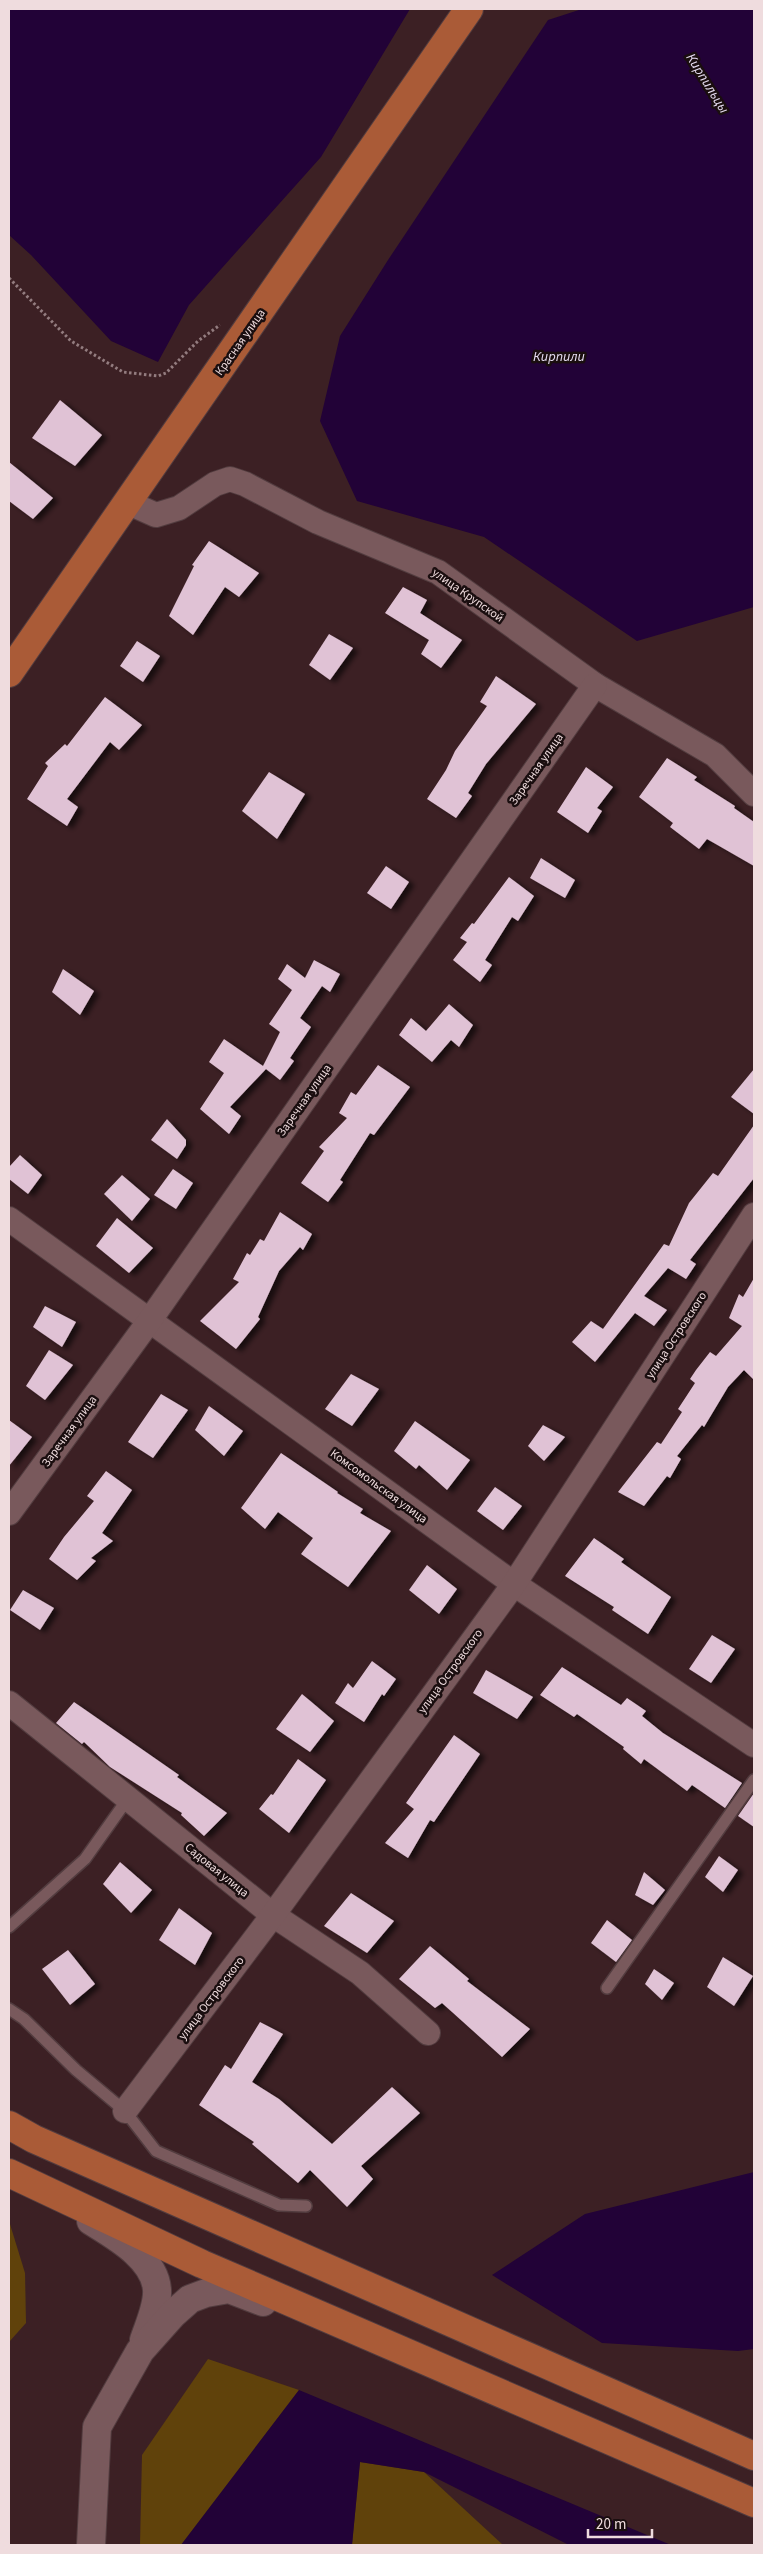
<svg xmlns="http://www.w3.org/2000/svg" width="763" height="2554" viewBox="0 0 763 2554" font-family="'Source Sans 3',sans-serif">
<defs>
<filter id="shadow"><feDropShadow dx="5.5" dy="3" stdDeviation="2.5" flood-color="#0009"/></filter>
</defs>
<rect width="100%" height="100%" fill="#3c2024"/>
<g fill="#60420b">
<polygon points="9,2221 25,2273 26,2323 9,2342"/>
<polygon points="208,2359 299,2390 181,2545 140,2545 142,2455"/>
<polygon points="360,2462 424,2472 503,2545 352,2545"/>
</g>
<g fill="#220237">
<polygon points="9,9 410,9 321,157 189,305 158,362 111,341 31,255 9,235"/>
<polygon points="582,9 754,9 754,607 637,641 484,537 357,501 320,421 340,336 388,260 548,20"/>
<polygon points="754,2172 754,2349 738,2351 602,2343 492,2275 585,2214"/>
<polygon points="299,2390 671,2545 569,2545 424,2472 360,2462 352,2545 181,2545"/>
</g>
<g fill="#e0c2d5" filter="url(#shadow)">
<polygon points="60,400 102,435 75,466 32,438"/>
<polygon points="9,462 53,498 33,519 9,501"/>
<polygon points="209,541 259,573 239,597 225,587 193,635 169,616 194,566 192,565"/>
<polygon points="403,587 427,600 420,613 462,640 441,668 421,654 429,640 385,613"/>
<polygon points="329,634 353,648 330,680 309,665"/>
<polygon points="137,641 160,656 143,682 120,666"/>
<polygon points="496,676 536,704 486,764 468,793 472,796 456,818 427,799 446,770 455,751 487,706 480,702"/>
<polygon points="105,697 142,725 119,750 110,742 67,799 78,807 67,826 27,799 48,766 45,763 65,744 67,746"/>
<polygon points="667,758 697,777 694,780 735,806 734,808 754,822 754,866 707,839 699,849 670,827 673,823 639,797"/>
<polygon points="586,767 613,787 597,808 602,811 588,833 557,812"/>
<polygon points="269,772 305,794 277,839 242,811"/>
<polygon points="541,858 575,880 565,898 530,878"/>
<polygon points="386,866 409,882 391,909 367,893"/>
<polygon points="509,877 534,896 518,921 512,917 485,960 492,965 480,982 453,960 467,942 460,938 472,923 474,924"/>
<polygon points="314,960 340,974 330,992 322,986 300,1018 311,1027 290,1058 294,1061 280,1080 266,1069 230,1107 241,1116 229,1134 200,1109 224,1073 209,1062 224,1039 263,1066 280,1032 269,1024 292,990 278,979 287,964 305,978"/>
<polygon points="63,969 94,991 80,1015 52,992"/>
<polygon points="449,1004 473,1025 459,1047 451,1040 432,1062 399,1035 411,1018 426,1031"/>
<polygon points="378,1065 410,1087 374,1135 370,1133 340,1180 343,1182 328,1202 301,1183 324,1151 319,1147 347,1118 339,1113 351,1092 356,1095"/>
<polygon points="754,1069 754,1114 731,1097"/>
<polygon points="167,1119 186,1140 186,1145 177,1159 151,1140"/>
<polygon points="754,1125 754,1178 690,1260 696,1264 686,1279 668,1268 644,1296 667,1310 654,1326 635,1313 595,1362 572,1342 591,1321 603,1329 664,1244 669,1246 689,1203 713,1173 718,1176"/>
<polygon points="20,1155 42,1175 28,1194 9,1179 9,1167"/>
<polygon points="173,1169 193,1183 176,1209 154,1195"/>
<polygon points="122,1175 150,1199 132,1221 104,1194"/>
<polygon points="280,1212 312,1234 303,1250 300,1247 279,1271 258,1317 260,1319 236,1349 200,1321 239,1282 233,1279 247,1253 250,1255 260,1239 264,1241"/>
<polygon points="117,1218 153,1248 129,1273 96,1246"/>
<polygon points="754,1278 754,1380 744,1370 728,1387 704,1427 702,1425 677,1456 681,1459 670,1478 667,1476 644,1506 618,1492 657,1442 661,1444 682,1412 678,1409 695,1383 690,1379 696,1370 710,1352 716,1356 742,1326 729,1318 739,1294 743,1297"/>
<polygon points="45,1306 76,1322 62,1347 33,1327"/>
<polygon points="49,1350 73,1365 45,1400 26,1386"/>
<polygon points="351,1374 379,1389 352,1426 325,1409"/>
<polygon points="161,1394 188,1410 153,1458 128,1442"/>
<polygon points="209,1406 243,1431 224,1456 195,1430"/>
<polygon points="9,1420 32,1437 9,1466"/>
<polygon points="415,1421 470,1460 447,1490 419,1465 416,1469 394,1451"/>
<polygon points="543,1425 565,1437 544,1461 528,1446"/>
<polygon points="281,1453 338,1492 337,1493 363,1509 360,1513 391,1531 348,1587 301,1554 313,1538 278,1512 265,1529 241,1508"/>
<polygon points="106,1471 132,1490 102,1533 113,1541 91,1558 96,1561 77,1580 49,1559 64,1537 94,1501 87,1496"/>
<polygon points="495,1487 522,1506 503,1530 477,1511"/>
<polygon points="594,1538 624,1559 621,1562 671,1597 648,1634 612,1610 614,1607 565,1576"/>
<polygon points="427,1565 457,1589 439,1614 409,1590"/>
<polygon points="23,1590 54,1608 40,1630 10,1610"/>
<polygon points="712,1635 735,1649 711,1683 689,1669"/>
<polygon points="372,1661 396,1679 384,1696 382,1694 364,1722 335,1703 348,1683 353,1688"/>
<polygon points="562,1667 621,1705 627,1698 646,1711 642,1716 663,1733 742,1783 725,1808 692,1785 687,1791 644,1759 641,1764 623,1749 624,1747 577,1714 574,1717 540,1695"/>
<polygon points="486,1670 533,1697 517,1719 473,1693"/>
<polygon points="302,1694 334,1721 310,1752 276,1729"/>
<polygon points="74,1702 179,1775 177,1777 227,1813 204,1836 181,1815 182,1813 110,1767 84,1742 82,1744 56,1723"/>
<polygon points="454,1735 480,1754 434,1822 430,1820 408,1858 385,1843 414,1809 406,1803"/>
<polygon points="298,1759 326,1780 289,1833 259,1809 271,1794 273,1795"/>
<polygon points="754,1793 754,1827 738,1816"/>
<polygon points="719,1856 738,1870 723,1892 705,1877"/>
<polygon points="120,1862 152,1890 131,1913 103,1884"/>
<polygon points="644,1872 665,1890 653,1905 635,1895"/>
<polygon points="351,1893 394,1921 367,1953 324,1926"/>
<polygon points="179,1908 212,1933 195,1965 159,1940"/>
<polygon points="607,1920 632,1940 616,1962 591,1943"/>
<polygon points="430,1946 469,1979 467,1981 530,2029 502,2057 442,2003 435,2008 399,1979"/>
<polygon points="68,1950 95,1984 70,2005 42,1969"/>
<polygon points="723,1957 753,1976 734,2006 707,1987"/>
<polygon points="654,1969 674,1983 662,2000 645,1984"/>
<polygon points="260,2022 283,2034 252,2082 279,2099 332,2144 392,2087 420,2113 361,2166 373,2179 347,2207 310,2170 298,2183 252,2144 254,2142 199,2105 225,2065 231,2069"/>
</g>
<g fill="none" stroke-linecap="round" stroke-linejoin="round">
<defs>
<g id="lane">
<polyline points="9,1927 85,1859 129,1797"/>
<polyline points="607,1988 754,1780"/>
<polyline points="9,2009 24,2019 76,2070 125,2111 156,2151 279,2205 306,2206"/>
</g>
<g id="street">
<polyline points="129,503 156,515 179,508 215,484 230,479 245,484 318,522 438,572 595,685 715,755 754,794"/>
<polyline points="9,1219 514,1584 754,1745"/>
<polyline points="9,1513 150,1320 595,685"/>
<polyline points="9,1703 273,1915 360,1973 428,2033"/>
<polyline points="125,2111 273,1915 514,1584 754,1215"/>
</g>
<g id="secondary">
<path d="M 91,2221 C 115,2236 155,2258 157,2290 C 158,2306 149,2325 144,2340"/>
<polyline points="91,2545 97,2427 140,2351 173,2314 190,2299 206,2293 229,2289 263,2302"/>
</g>
<g id="primary">
<polyline points="9,673 469,9"/>
<polyline points="9,2125 34,2139 754,2456"/>
<polyline points="9,2173 202,2264 754,2503"/>
</g>
</defs>
<use href="#lane" stroke="#523c3f" stroke-width="14"/>
<use href="#street" stroke="#523c3f" stroke-width="26"/>
<use href="#secondary" stroke="#523c3f" stroke-width="30"/>
<use href="#primary" stroke="#523c3f" stroke-width="30"/>
<polyline stroke="#937c7f" stroke-width="3" stroke-dasharray="2.5 2.5" stroke-linecap="butt" points="9,278 71,341 123,372 158,376 166,373 198,341 220,325"/>
<use href="#lane" stroke="#79595c" stroke-width="11"/>
<use href="#street" stroke="#79595c" stroke-width="24"/>
<use href="#secondary" stroke="#79595c" stroke-width="28"/>
<use href="#primary" stroke="#aa5b37" stroke-width="28"/>
</g>
<g text-anchor="middle" stroke-width="5" stroke-linejoin="round" paint-order="stroke">
<g font-size="12" fill="#efdcde" stroke="#1a0e0f">
<text transform="translate(240 342) rotate(-55)" y="4">Красная улица</text>
<text transform="translate(468 595) rotate(35)" y="4">улица Крупской</text>
<text transform="translate(536 769) rotate(-55)" y="4">Заречная улица</text>
<text transform="translate(304 1100) rotate(-55)" y="4">Заречная улица</text>
<text transform="translate(676 1335) rotate(-57)" y="4">улица Островского</text>
<text transform="translate(69 1431) rotate(-54)" y="4">Заречная улица</text>
<text transform="translate(379 1486) rotate(36)" y="4">Комсомольская улица</text>
<text transform="translate(450 1671) rotate(-54)" y="4">улица Островского</text>
<text transform="translate(217 1870) rotate(39)" y="4">Садовая улица</text>
<text transform="translate(211 1998) rotate(-53)" y="4">улица Островского</text>
</g>
<g font-size="14" font-style="italic" fill="#e5dbf0" stroke="#1a0e0f">
<text transform="translate(708 83) rotate(58)" y="5">Кирпильцы</text>
<text x="559" y="361">Кирпили</text>
</g>
</g>
<rect width="763" height="2554" fill="none" stroke="#efdcde" stroke-width="20"/>
<path d="M588 2529v8h64v-8" fill="none" stroke="#efdcde" stroke-width="2.5"/>
<text x="596" y="2529" font-size="15" fill="#efdcde" stroke="#1a0e0f" stroke-width="4" paint-order="stroke">20 m</text>
</svg>
